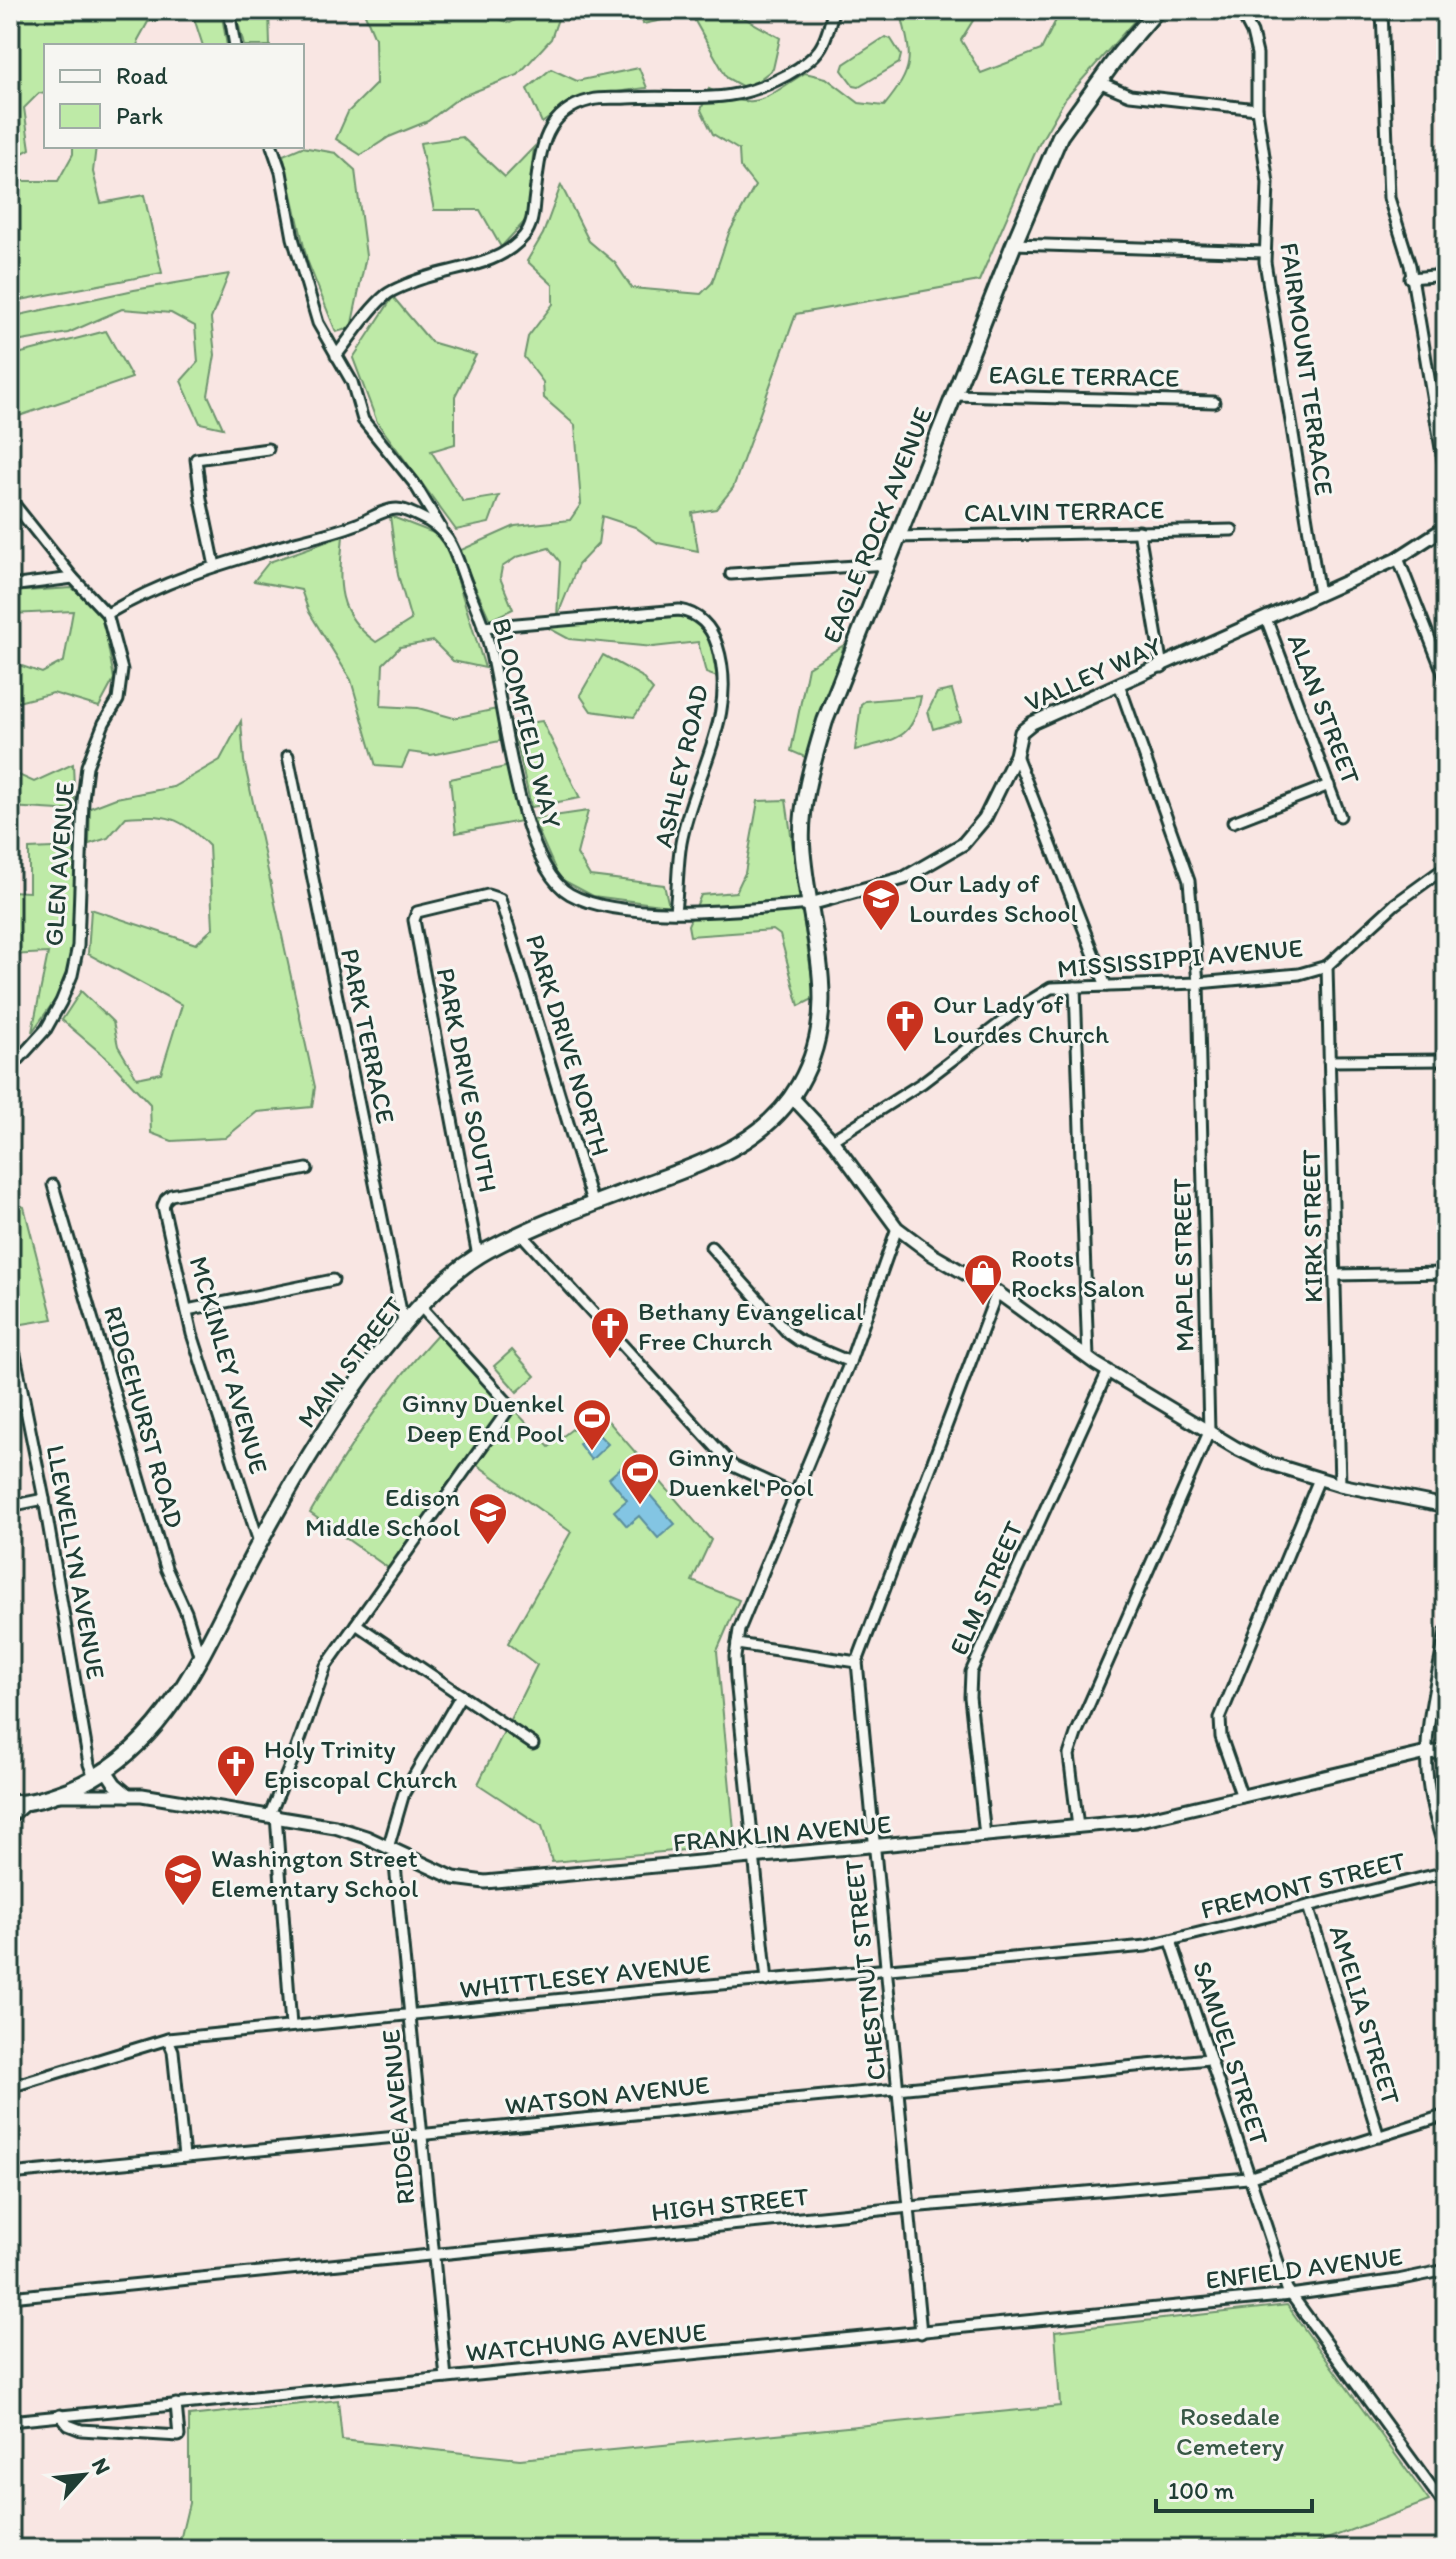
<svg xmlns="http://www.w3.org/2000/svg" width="1456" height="2559" viewBox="0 0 1456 2559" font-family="Itim,sans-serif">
<rect width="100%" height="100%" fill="#f9e6e3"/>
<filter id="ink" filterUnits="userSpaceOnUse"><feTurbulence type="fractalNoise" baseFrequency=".0125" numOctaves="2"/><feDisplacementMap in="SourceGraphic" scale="16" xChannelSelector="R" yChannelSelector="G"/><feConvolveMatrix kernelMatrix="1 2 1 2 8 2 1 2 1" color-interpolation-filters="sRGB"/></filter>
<g filter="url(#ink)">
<g fill="#beeaa7" stroke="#6e946e" stroke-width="2">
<polygon points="10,10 221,10 227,46 203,46 192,12 148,22 138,40 139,46 46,46 46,94 39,93 24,108 30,149 10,160"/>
<polygon points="235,10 269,10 270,46 244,46"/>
<polygon points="360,10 475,10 510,23 534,10 561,10 551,39 518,75 460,97 428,121 389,137 361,155 336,139 348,112 376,84 375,38 364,12"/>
<polygon points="640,10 730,10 780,38 773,69 747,89 727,78 691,14 643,24"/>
<path d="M 900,10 L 965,10 L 977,14 L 961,40 L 981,73 L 1041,50 L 1061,10 L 1144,10 L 1065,99 L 1038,146 L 979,281 L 796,314 L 733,488 L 716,509 L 692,513 L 698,551 L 658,543 L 635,527 L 602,516 L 598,544 L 578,565 L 557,617 L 560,562 L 549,548 L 517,557 L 502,567 L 500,578 L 513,609 L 490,620 L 459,551 L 515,526 L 570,520 L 581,504 L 575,425 L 544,398 L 543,382 L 524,357 L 528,337 L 553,304 L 553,285 L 527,261 L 543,234 L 561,185 L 589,241 L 615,263 L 632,288 L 701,294 L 712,283 L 729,233 L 755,186 L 740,167 L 739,150 L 713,134 L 701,110 L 709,89 C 758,113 762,99 805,73 L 826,78 L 859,103 L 884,106 C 916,67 912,57 900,10 Z"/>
<polygon points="885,37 891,39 901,55 899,63 859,87 854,86 842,70 844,64"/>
<path d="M 639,68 L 647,88 C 605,93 575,96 542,123 L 527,89 L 551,69 L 577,81 Z"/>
<polygon points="462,137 505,177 534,147 526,220 501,247 480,210 434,210 420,143"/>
<polygon points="73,146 96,146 93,172 101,203 144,195 162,273 10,302 10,181 58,181 73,154"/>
<polygon points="302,147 336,153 355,170 366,256 351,328 336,332 307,260 283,155"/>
<polygon points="229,274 211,319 215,355 208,395 223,428 200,423 181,381 198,362 195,326 171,313 122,309 68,333 10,343 10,317 134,290"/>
<polygon points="393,297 431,342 476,355 455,396 455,444 431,451 463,502 499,496 489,523 456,530 377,422 353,358"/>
<polygon points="106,331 132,378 10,419 10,356"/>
<path d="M 390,516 L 444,537 L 485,668 L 453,661 L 433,641 L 400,647 L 383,664 L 381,706 L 418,708 L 454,718 L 497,709 L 500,741 L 431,755 L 409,752 L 402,768 L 376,766 L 351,680 L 309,612 L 301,590 L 254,581 L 269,562 L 343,536 C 339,581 334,612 376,642 L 411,620 L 398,575 Z"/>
<polygon points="72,588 102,612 114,679 99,707 53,693 10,704 10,662 42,673 64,661 73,611 11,614 10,592"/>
<polygon points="690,616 709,638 717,677 706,673 698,642 653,647 569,639 543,625"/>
<polygon points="844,645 807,758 791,751 808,667"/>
<polygon points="603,655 641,676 653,690 634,717 591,711 580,695"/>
<polygon points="952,690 961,721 933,729 928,711 937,693"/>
<path d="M 921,696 C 913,741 895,739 855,750 L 861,704 L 865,701 Z"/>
<path d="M 241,721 L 244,761 L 315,1087 L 312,1107 L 257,1112 L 225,1138 L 172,1141 L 151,1133 L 150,1104 L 109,1060 L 62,1020 L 81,991 L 113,1022 L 118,1046 L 137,1078 L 161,1073 L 182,1005 L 88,954 L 91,909 L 196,944 L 213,928 L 209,846 C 180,816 166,814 126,817 L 108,838 L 89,844 L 90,808 L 116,798 L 173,787 L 220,760 Z"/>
<polygon points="542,721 580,798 531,807 513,725"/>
<polygon points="73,764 75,811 10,807 10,771 34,782"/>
<polygon points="510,766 521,821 456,833 450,779"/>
<polygon points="786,800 815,998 799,1006 780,935 773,930 690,936 688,925 701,895 736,892 745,873 758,801"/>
<polygon points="588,811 577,854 590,876 664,885 669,906 593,896 559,878 533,819"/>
<polygon points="76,847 76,950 63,989 32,1032 48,953 10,955 10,891 29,892 29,849"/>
<polygon points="10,1201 24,1207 53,1319 10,1326"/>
<path d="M 440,1331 L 549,1447 L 598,1409 L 711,1540 L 692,1581 L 739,1600 L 717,1651 L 735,1841 L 729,1846 L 552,1862 L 542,1826 L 478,1784 L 537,1665 L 508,1643 L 571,1532 L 473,1462 L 394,1572 L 310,1513 C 348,1448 388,1387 440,1331 Z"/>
<polygon points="512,1350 535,1376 517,1392 494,1366"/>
<polygon points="1287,2305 1429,2501 1300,2549 178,2549 189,2503 189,2416 338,2400 342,2440 520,2459 1060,2406 1055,2331"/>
</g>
<g fill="#83c5e3" stroke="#5b8f9d" stroke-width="2">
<polygon points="594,1430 608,1444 591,1460 579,1444"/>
<polygon points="624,1465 675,1524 658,1538 639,1516 627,1526 614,1511 627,1500 609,1478"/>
</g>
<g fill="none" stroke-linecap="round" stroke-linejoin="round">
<defs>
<g id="minor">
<polyline points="229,10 235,46"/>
<polyline points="1240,10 1252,33 1257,54 1257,109 1268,183 1265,262 1319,594"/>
<polyline points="1382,10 1389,198 1410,265 1446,478"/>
<polyline points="1099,82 1130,95 1257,109"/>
<polyline points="272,146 281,172 293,238 318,323 352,382 363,420 414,483 441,528"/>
<polyline points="1014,244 1265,252"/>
<polyline points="1410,278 1446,275"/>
<path d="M 336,356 C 352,336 367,311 386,295 C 392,290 401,287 408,284 C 444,267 496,270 524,236 C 532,226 533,215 534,202 C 540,159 539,112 591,100 C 602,97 616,99 627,98 C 692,94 726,108 787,75 C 819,57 826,46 833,10"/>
<polyline points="954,395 1214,402"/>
<polyline points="10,499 73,578 107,614 122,670 118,700 104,723 87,766 83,800 78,946 72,975 61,1002 46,1029 19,1059 10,1061"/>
<polyline points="1139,531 1162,667"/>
<polyline points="897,537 1232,530"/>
<polyline points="1398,558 1446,680"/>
<polyline points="215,566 201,499 196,459 268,449"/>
<polyline points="731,574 887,564"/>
<polyline points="10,586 73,578"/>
<path d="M 107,614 C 169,577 231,561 299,541 C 319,536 339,531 357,524 C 370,519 384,509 397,509 C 405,509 413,514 420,517 C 451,530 455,553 466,583 C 474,603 484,624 489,645 C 504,703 518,865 570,894 C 623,924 749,909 810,904"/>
<polyline points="1266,618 1340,816"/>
<path d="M 483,627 L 679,610 C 698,613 711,626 717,645 C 740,716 693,775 681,843 C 677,865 678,889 675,911"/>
<polyline points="1016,755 1106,986"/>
<polyline points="288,756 404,1326"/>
<polyline points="1233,822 1329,785"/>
<polyline points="1327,966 1340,1485"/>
<polyline points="1075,987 1088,1358"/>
<polyline points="1329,1061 1446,1060"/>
<polyline points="832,1140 922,1083 1028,1002 1051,988 1198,983 1299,974 1327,966 1395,904 1446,867"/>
<polyline points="53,1185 166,1568 186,1612 200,1658"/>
<polyline points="521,1234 733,1466 796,1495"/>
<polyline points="711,1247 788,1333 798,1340 850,1362"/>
<polyline points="478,1256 414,920 417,912 488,895 500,899 593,1205"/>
<polyline points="1335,1275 1446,1273"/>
<polyline points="187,1310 333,1280"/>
<polyline points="15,1355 44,1499 89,1764 94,1777"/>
<polyline points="10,1506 44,1499"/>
<polyline points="259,1542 192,1334 163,1206 166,1199 171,1195 307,1169"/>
<polyline points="356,1624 533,1744"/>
<path d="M 1446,1631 C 1438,1676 1424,1725 1427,1771 C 1429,1800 1438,1828 1446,1855"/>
<polyline points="737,1644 857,1662"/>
<polyline points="1242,1797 1221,1737 1220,1718 1319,1479"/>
<polyline points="270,1814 293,1759 326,1666 508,1410 507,1402 421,1307"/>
<polyline points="276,1815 291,2026"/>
<polyline points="1078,1827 1069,1755 1076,1734 1209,1432 1198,983 1189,881 1119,684"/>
<polyline points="985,1836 970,1697 971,1672 1108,1371"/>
<polyline points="388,1848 404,1793 461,1695"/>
<polyline points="398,1852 395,1865 446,2378"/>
<polyline points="1308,1906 1379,2137"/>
<polyline points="1171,1941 1287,2289 1446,2507"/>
<polyline points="767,1981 736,1679 735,1657 739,1630 850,1362 897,1228"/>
<polyline points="168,2039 173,2051 184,2157"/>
<polyline points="10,2087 168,2039 643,1991 1146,1946 1446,1872"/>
<polyline points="10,2174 1209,2059"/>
<polyline points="10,2297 910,2207 1248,2178 1446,2115"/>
<polyline points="921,2333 857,1662 997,1292"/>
<polyline points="60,2415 68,2425 81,2430 179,2436 176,2404"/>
<polyline points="10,2421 1290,2295 1398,2280 1446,2270"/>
</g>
<g id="tertiary">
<polyline points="810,904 904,878 963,844 985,818 1016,755 1021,732 1032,723 1395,560 1446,527"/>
<polyline points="792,1097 832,1140 897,1228 933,1255 997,1292 1096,1364 1236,1448 1265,1462 1340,1485 1446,1506"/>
<polyline points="105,1769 115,1784 128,1795"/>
<polyline points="59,1795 142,1795 335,1827 366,1837 454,1878 485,1882 1136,1821 1427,1753 1446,1751"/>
</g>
<polyline id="secondary" points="10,1816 25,1803"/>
<path id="primary" d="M 10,1803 C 30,1804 49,1797 68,1790 C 174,1748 209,1633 260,1542 C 294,1479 332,1415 375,1359 C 406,1320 444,1274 488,1250 C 538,1223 593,1204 646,1184 C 705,1162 766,1143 799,1085 C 845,1005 807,929 802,845 C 800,802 813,761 825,721 L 1014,244 L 1060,136 L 1120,53 L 1157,10"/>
</defs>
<use href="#minor" stroke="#1f3d34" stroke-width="15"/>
<use href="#tertiary" stroke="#1f3d34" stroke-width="17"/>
<use href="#secondary" stroke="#1f3d34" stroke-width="18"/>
<use href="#primary" stroke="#1f3d34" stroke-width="20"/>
<use href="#minor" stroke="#f6f6f2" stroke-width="9"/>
<use href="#tertiary" stroke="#f6f6f2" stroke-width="11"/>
<use href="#secondary" stroke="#f6f6f2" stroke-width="12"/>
<use href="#primary" stroke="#f6f6f2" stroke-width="14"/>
</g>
</g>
<defs>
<symbol id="school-pin" viewBox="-11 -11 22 30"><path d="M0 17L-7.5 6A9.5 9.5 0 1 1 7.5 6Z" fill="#c8321e" stroke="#f6f6f2"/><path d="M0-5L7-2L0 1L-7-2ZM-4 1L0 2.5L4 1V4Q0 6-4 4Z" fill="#fff"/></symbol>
<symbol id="church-pin" viewBox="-11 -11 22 30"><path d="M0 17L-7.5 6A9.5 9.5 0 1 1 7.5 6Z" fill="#c8321e" stroke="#f6f6f2"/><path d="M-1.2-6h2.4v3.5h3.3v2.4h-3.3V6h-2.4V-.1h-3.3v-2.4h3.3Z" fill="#fff"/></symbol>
<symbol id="shop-pin" viewBox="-11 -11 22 30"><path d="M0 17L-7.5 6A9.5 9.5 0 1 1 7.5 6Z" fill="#c8321e" stroke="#f6f6f2"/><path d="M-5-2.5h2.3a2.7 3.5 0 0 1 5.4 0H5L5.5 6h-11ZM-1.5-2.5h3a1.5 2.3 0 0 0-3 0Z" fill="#fff"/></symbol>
<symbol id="stadium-pin" viewBox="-11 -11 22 30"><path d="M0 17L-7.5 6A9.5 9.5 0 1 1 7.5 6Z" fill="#c8321e" stroke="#f6f6f2"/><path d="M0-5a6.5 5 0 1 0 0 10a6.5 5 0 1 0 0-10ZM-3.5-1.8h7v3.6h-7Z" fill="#fff"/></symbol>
</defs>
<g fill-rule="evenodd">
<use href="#school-pin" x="859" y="876" width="44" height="60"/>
<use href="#church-pin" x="883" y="997" width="44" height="60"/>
<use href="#shop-pin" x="961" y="1251" width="44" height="60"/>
<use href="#church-pin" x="588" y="1304" width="44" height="60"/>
<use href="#stadium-pin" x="570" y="1396" width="44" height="60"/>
<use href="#stadium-pin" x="618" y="1450" width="44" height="60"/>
<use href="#school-pin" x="466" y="1490" width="44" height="60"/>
<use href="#church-pin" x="214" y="1742" width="44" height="60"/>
<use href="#school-pin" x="161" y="1851" width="44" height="60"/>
</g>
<g text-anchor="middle" stroke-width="6" stroke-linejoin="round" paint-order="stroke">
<g font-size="26" fill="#1f3d34" stroke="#f6f6f2">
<text transform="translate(1307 369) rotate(82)" y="9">FAIRMOUNT TERRACE</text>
<text transform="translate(1084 376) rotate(1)" y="9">EAGLE TERRACE</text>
<text transform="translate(1064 511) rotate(-1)" y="9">CALVIN TERRACE</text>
<text transform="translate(877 525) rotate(-68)" y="9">EAGLE ROCK AVENUE</text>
<text transform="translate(1093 674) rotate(-24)" y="9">VALLEY WAY</text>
<text transform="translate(1324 709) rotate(69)" y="9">ALAN STREET</text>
<text transform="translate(527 723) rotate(76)" y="9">BLOOMFIELD WAY</text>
<text transform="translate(681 766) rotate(-77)" y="9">ASHLEY ROAD</text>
<text transform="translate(59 864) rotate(-86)" y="9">GLEN AVENUE</text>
<text transform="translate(1180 958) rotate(-5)" y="9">MISSISSIPPI AVENUE</text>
<text transform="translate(368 1036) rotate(78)" y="9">PARK TERRACE</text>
<text transform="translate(568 1045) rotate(73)" y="9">PARK DRIVE NORTH</text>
<text transform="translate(467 1080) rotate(79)" y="9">PARK DRIVE SOUTH</text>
<text transform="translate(1312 1226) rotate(-91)" y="9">KIRK STREET</text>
<text transform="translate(1183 1265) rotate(-91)" y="9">MAPLE STREET</text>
<text transform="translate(350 1362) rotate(-53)" y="9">MAIN STREET</text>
<text transform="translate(229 1365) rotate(74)" y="9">MCKINLEY AVENUE</text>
<text transform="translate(144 1417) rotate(74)" y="9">RIDGEHURST ROAD</text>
<text transform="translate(76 1562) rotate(80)" y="9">LLEWELLYN AVENUE</text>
<text transform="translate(986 1588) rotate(-66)" y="9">ELM STREET</text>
<text transform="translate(782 1833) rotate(-5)" y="9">FRANKLIN AVENUE</text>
<text transform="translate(1303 1885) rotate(-14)" y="9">FREMONT STREET</text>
<text transform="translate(865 1970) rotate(-96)" y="9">CHESTNUT STREET</text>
<text transform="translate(585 1976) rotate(-6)" y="9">WHITTLESEY AVENUE</text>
<text transform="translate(1365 2015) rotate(73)" y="9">AMELIA STREET</text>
<text transform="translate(1231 2053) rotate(72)" y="9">SAMUEL STREET</text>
<text transform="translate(607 2095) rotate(-6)" y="9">WATSON AVENUE</text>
<text transform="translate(398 2117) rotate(-95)" y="9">RIDGE AVENUE</text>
<text transform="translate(730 2204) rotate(-6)" y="9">HIGH STREET</text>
<text transform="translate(1304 2268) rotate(-7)" y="9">ENFIELD AVENUE</text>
<text transform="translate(586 2342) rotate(-5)" y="9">WATCHUNG AVENUE</text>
</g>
<g font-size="26" fill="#1f3d34" stroke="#f6f6f2" text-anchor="start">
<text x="909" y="892">Our Lady of<tspan x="909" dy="30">Lourdes School</tspan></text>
<text x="933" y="1013">Our Lady of<tspan x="933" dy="30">Lourdes Church</tspan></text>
<text x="1011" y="1267">Roots<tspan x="1011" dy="30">Rocks Salon</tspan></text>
<text x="638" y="1320">Bethany Evangelical<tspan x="638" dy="30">Free Church</tspan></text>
<text x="564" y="1412" text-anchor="end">Ginny Duenkel<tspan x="564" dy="30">Deep End Pool</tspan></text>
<text x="668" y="1466">Ginny<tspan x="668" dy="30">Duenkel Pool</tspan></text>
<text x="460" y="1506" text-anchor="end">Edison<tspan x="460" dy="30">Middle School</tspan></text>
<text x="264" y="1758">Holy Trinity<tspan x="264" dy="30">Episcopal Church</tspan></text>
<text x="211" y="1867">Washington Street<tspan x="211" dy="30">Elementary School</tspan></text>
</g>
<g font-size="26" fill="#375745" stroke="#f6f6f2">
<text x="1230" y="2425">Rosedale<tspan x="1230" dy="30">Cemetery</tspan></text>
</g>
</g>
<rect width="1456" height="2559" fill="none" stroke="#f6f6f2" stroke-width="40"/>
<rect x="20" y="20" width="1416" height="2519" fill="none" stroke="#1f3d34" stroke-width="3" filter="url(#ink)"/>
<rect x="44" y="44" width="260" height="104" fill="#f6f6f2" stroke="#a0aca6" stroke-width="2"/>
<rect x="60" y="70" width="40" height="12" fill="#f6f6f2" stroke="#a0aca6" stroke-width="2"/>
<text x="116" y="84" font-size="24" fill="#1f3d34">Road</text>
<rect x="60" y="104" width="40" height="24" fill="#beeaa7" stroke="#a0aca6" stroke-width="2"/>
<text x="116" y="124" font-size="24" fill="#1f3d34">Park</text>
<g transform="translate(84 2475) rotate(63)" stroke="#f6f6f2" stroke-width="6" paint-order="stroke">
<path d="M0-6L14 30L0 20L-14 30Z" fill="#1f3d34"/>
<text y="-12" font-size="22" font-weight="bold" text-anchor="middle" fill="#1f3d34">N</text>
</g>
<path d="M1156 2499v12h156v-12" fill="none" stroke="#1f3d34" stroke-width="4"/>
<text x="1168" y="2499" font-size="24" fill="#1f3d34" stroke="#f6f6f2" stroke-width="6" paint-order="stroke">100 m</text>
</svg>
